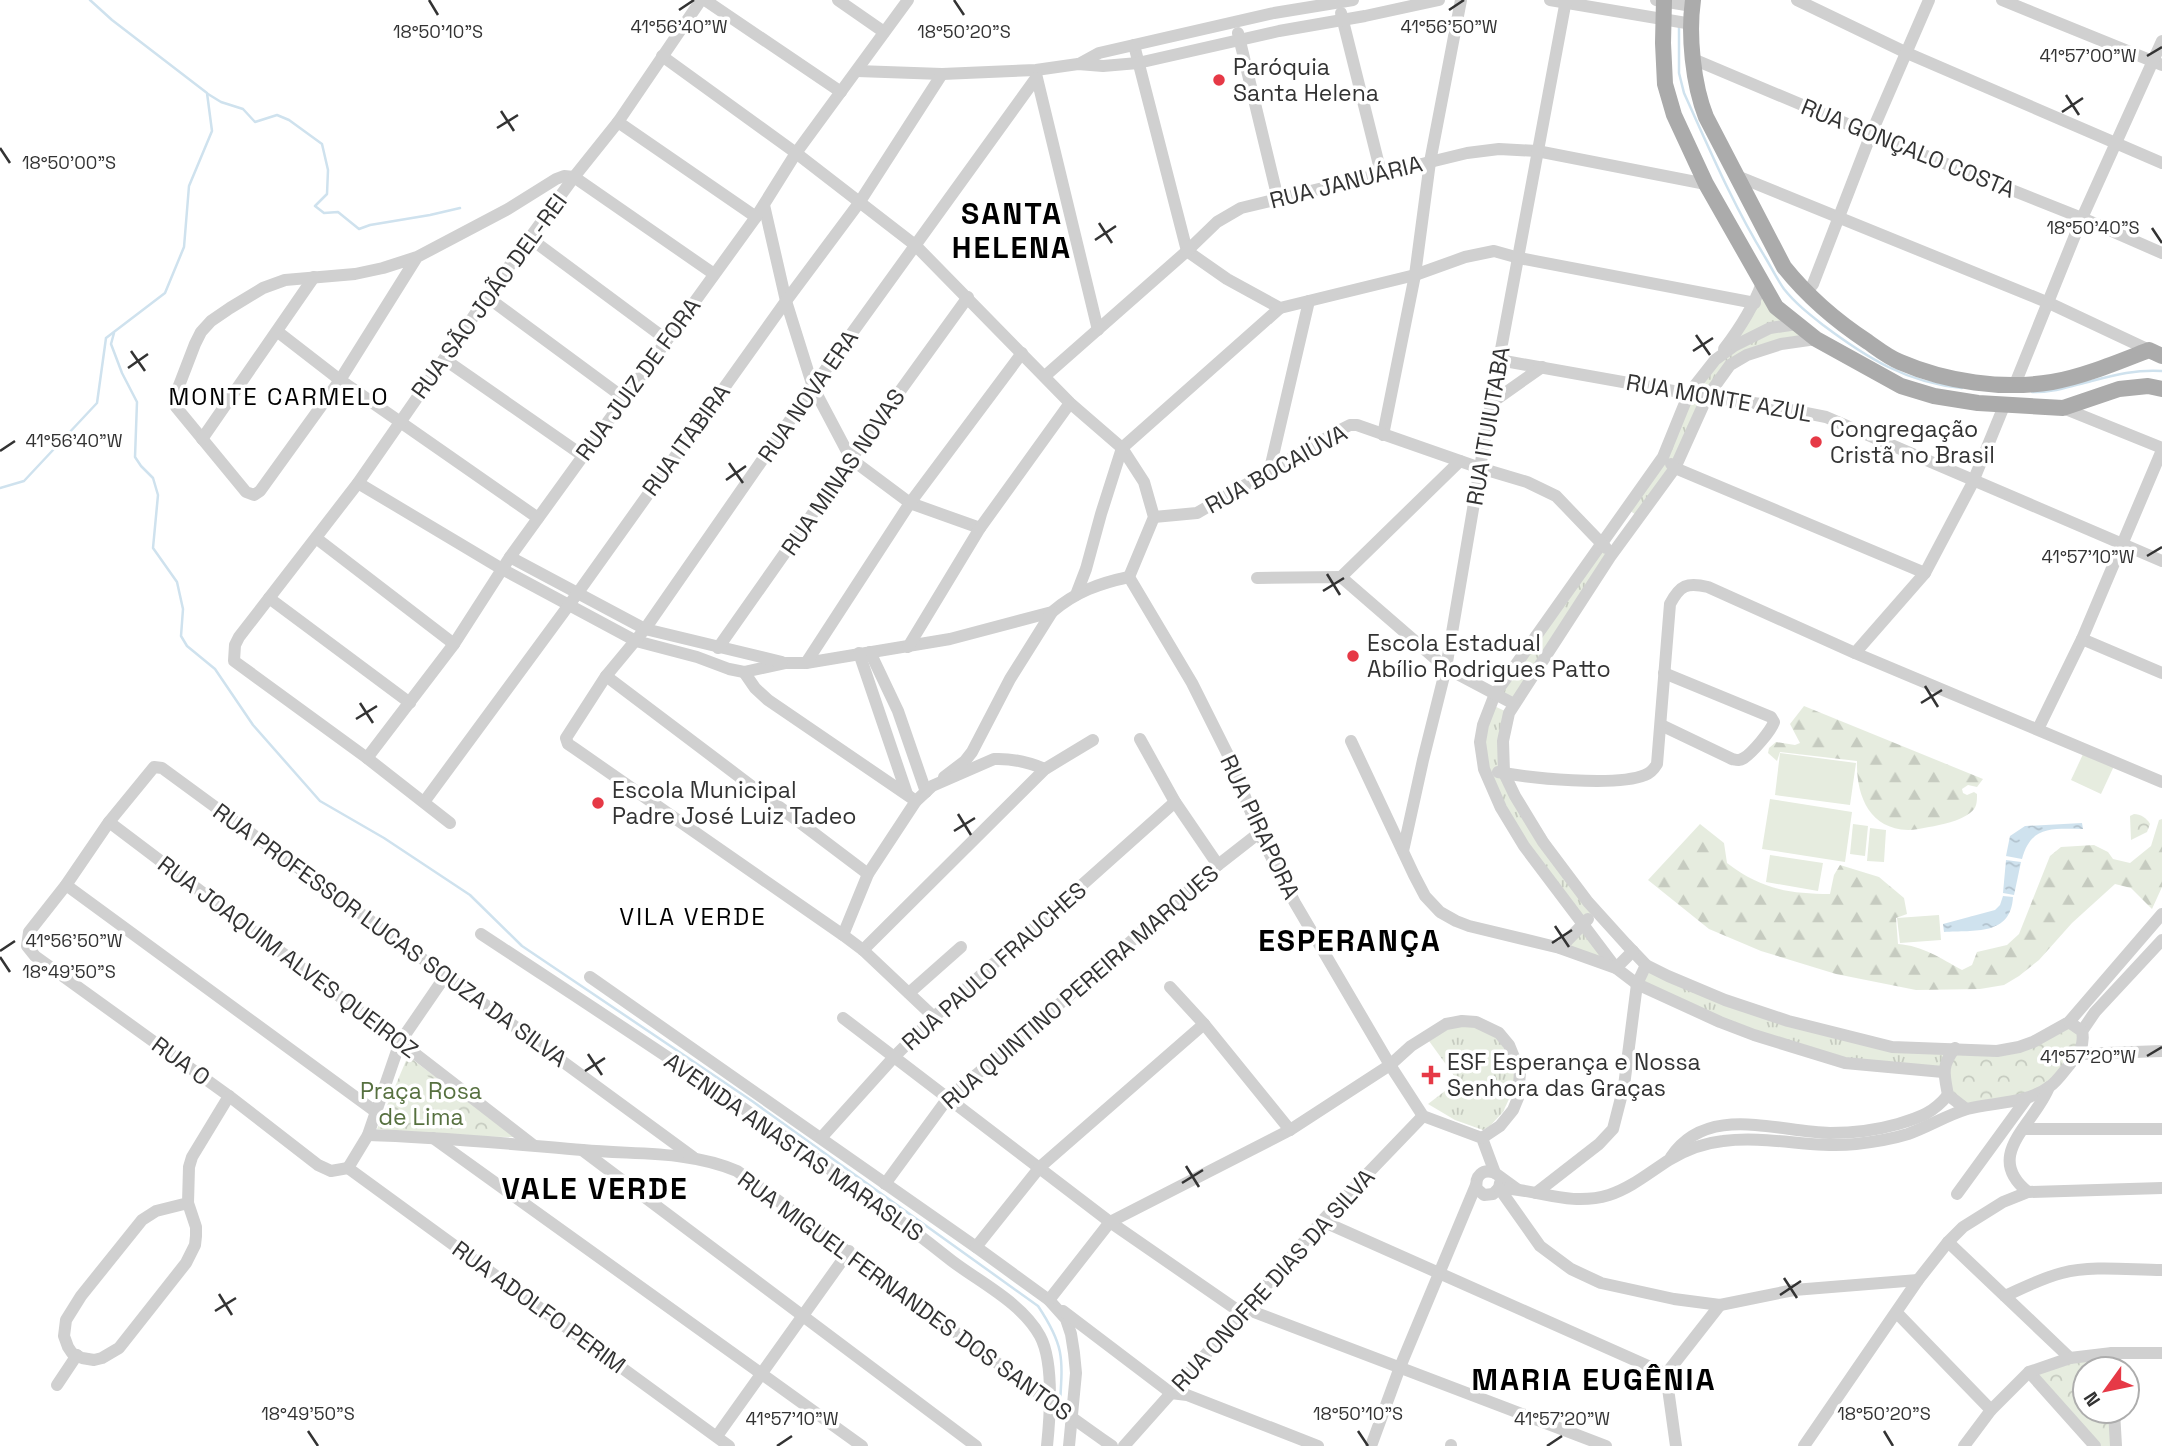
<svg xmlns="http://www.w3.org/2000/svg" width="2162" height="1446" viewBox="0 0 2162 1446" font-family="'Space Grotesk',sans-serif">
<defs>
<pattern id="grass-tufts" width="24" height="20" patternUnits="userSpaceOnUse" patternTransform="scale(1.75)"><rect width="24" height="20" fill="#e6ecdf"/><path d="M3 7l-1-3M5 7V3M7 7l1-3M15 17l-1-3M17 17v-4M19 17l1-3" fill="none" stroke="#c6cbc0"/></pattern>
<pattern id="forest-firs" width="22" height="20" patternUnits="userSpaceOnUse" patternTransform="scale(1.75)"><rect width="22" height="20" fill="#e6ecdf"/><path d="M5 1l3.5 6h-7zM16 11l3.5 6h-7z" fill="#c6cbc0"/></pattern>
<pattern id="park-crowns" width="20" height="18" patternUnits="userSpaceOnUse" patternTransform="scale(1.75)"><rect width="20" height="18" fill="#e6ecdf"/><path d="M2 6a3 3 0 1 1 6 0M12 15a3 3 0 1 1 6 0" fill="none" stroke="#c6cbc0"/></pattern>
<pattern id="water-ripples" width="26" height="14" patternUnits="userSpaceOnUse" patternTransform="scale(1.75)"><rect width="26" height="14" fill="#cfe2ee"/><path d="M2 4q2-2 4 0t4 0M15 11q2-2 4 0t4 0" fill="none" stroke="#b2c2cd"/></pattern>
</defs>
<rect width="100%" height="100%" fill="#fff"/>
<g fill="url(#grass-tufts)">
<polygon points="1762,283 1816,339 1747,355 1710,391 1693,387 1723,351"/>
<polygon points="1689,393 1707,397 1675,468 1639,517 1626,508 1663,457"/>
<polygon points="1602,544 1613,554 1514,704 1495,694"/>
<polygon points="1490,704 1509,713 1504,773 1597,912 1583,923 1616,968 1560,948 1582,923 1524,846 1484,769 1483,725"/>
<polygon points="1646,965 1725,1000 1892,1047 1955,1048 1943,1072 1845,1063 1791,1045 1637,984"/>
<polygon points="1474,1025 1497,1036 1513,1063 1515,1086 1503,1112 1490,1126 1483,1130 1455,1120 1428,1104 1458,1081 1429,1041 1447,1027"/>
</g>
<g fill="url(#forest-firs)">
<path d="M 1804,706 L 1983,779 L 1977,787 L 1968,785 L 1962,789 L 1963,793 L 1967,795 L 1974,792 L 1977,794 C 1977,802 1977,808 1970,813 C 1960,821 1941,825 1929,827 C 1922,828 1915,830 1908,830 C 1869,829 1856,795 1857,761 L 1780,752 L 1777,761 L 1768,753 L 1769,748 L 1776,742 L 1795,745 L 1800,743 L 1790,724 Z"/>
<path d="M 2162,819 L 2162,887 L 2152,909 L 2131,888 L 2115,884 L 2072,923 L 2039,960 L 2019,976 L 2004,985 L 1980,989 L 1916,990 L 1836,974 L 1761,951 L 1709,929 L 1648,880 L 1700,824 L 1724,843 L 1727,863 C 1761,889 1789,894 1830,894 L 1834,875 L 1840,865 L 1879,877 L 1904,898 L 1907,914 L 1896,918 L 1898,944 C 1923,946 1940,958 1962,970 L 1972,965 L 1977,952 L 2007,945 L 2019,934 L 2050,856 L 2061,847 L 2094,845 L 2108,852 L 2113,859 L 2130,863 L 2151,846 L 2159,820 Z"/>
</g>
<g fill="url(#park-crowns)">
<path d="M 2134,814 C 2140,814 2147,818 2150,824 L 2147,832 L 2131,840 L 2130,816 Z"/>
<polygon points="2069,1022 2083,1041 2049,1087 1966,1109 1948,1095 1947,1058 1955,1048 1997,1051"/>
<polygon points="408,1056 515,1137 431,1136 377,1129"/>
<polygon points="2112,1353 2112,1369 2085,1369 2085,1411 2114,1411 2116,1446 2095,1446 2029,1372"/>
</g>
<g fill="#e6ecdf">
<polygon points="2084,752 2114,766 2101,794 2071,780"/>
<polygon points="1780,753 1856,763 1850,805 1775,795"/>
<polygon points="1770,799 1852,812 1845,862 1762,849"/>
<polygon points="1853,824 1868,826 1865,856 1850,854"/>
<polygon points="1870,828 1886,830 1884,862 1867,861"/>
<polygon points="1770,855 1823,863 1818,891 1766,882"/>
<polygon points="1939,915 1941,940 1900,943 1897,918"/>
<polygon points="425,1074 439,1085 423,1108 408,1097"/>
</g>
<g fill="url(#water-ripples)">
<path d="M 2082,823 L 2083,829 C 2053,829 2031,825 2022,859 L 2006,856 L 2010,836 L 2025,826 Z"/>
<polygon points="2006,860 2021,862 2014,895 2003,893"/>
<path d="M 2003,896 L 2013,897 C 2011,936 1974,930 1944,932 L 1943,924 L 1995,910 L 2000,905 Z"/>
</g>
<g fill="none" stroke-linecap="round" stroke-linejoin="round">
<g stroke="#cfe2ee" stroke-width="2.5">
<path d="M 1679,26 L 1679,73 L 1684,93 C 1709,148 1733,205 1765,257 C 1771,267 1777,279 1784,289 C 1795,303 1809,314 1823,325 C 1867,358 1907,383 1962,388"/>
<polyline points="208,94 221,102 243,109 255,122 277,115 289,120 322,144 328,170 327,194 315,206 324,213 338,212 359,229 370,225 430,215 460,208"/>
<path d="M 114,333 L 111,344 L 122,373 L 137,402 L 135,457 L 141,466 L 153,478 L 158,495 L 153,548 L 177,582 L 183,609 L 181,636 L 187,646 L 215,669 L 253,725 L 320,801 L 384,838 L 470,895 L 522,946 L 752,1101 L 1038,1306 C 1064,1345 1063,1357 1060,1403"/>
<path d="M 2032,392 C 2049,393 2064,388 2080,384 C 2108,377 2133,369 2162,371"/>
<polyline points="0,488 24,481 97,403 106,338 165,293 184,247 189,186 212,131 207,93 112,20 90,0"/>
</g>
<g stroke="#d0d0d0" stroke-width="12">
<polyline points="705,0 841,92"/>
<polyline points="838,0 884,32"/>
<polyline points="1550,0 1692,24"/>
<polyline points="1656,0 1692,6"/>
<polyline points="1797,0 1907,53 2162,163"/>
<polyline points="2002,0 2162,65"/>
<polyline points="1341,13 1381,173"/>
<polyline points="1238,33 1278,199"/>
<polyline points="1134,45 1187,251 1227,279 1280,308 1415,275 1465,257 1494,251 1519,258 1755,303"/>
<polyline points="662,56 796,153 915,245 1070,403 1122,448 1144,482 1154,517 1129,577"/>
<polyline points="1693,59 1871,134 2082,218 2162,253"/>
<polyline points="1079,64 1099,53 1274,13 1353,0"/>
<polyline points="857,71 942,74 1036,70 1078,64 1103,66 1138,63 1279,31 1365,16 1439,0"/>
<polyline points="1036,74 1098,330"/>
<polyline points="618,122 756,217"/>
<polyline points="1737,176 2049,303 2149,350"/>
<polyline points="764,205 786,301 813,387 851,459 910,503 980,528"/>
<polyline points="531,239 667,340"/>
<polyline points="417,257 340,380 260,491 254,495 246,492 176,407 175,396 195,344 201,332 211,321 230,308 263,288 285,280 355,274 383,268 417,257 508,209 556,179 564,176 574,177 714,274"/>
<polyline points="1806,293 1813,284 1871,134 1929,0"/>
<polyline points="487,297 624,398"/>
<polyline points="1797,324 1770,328 1734,346 1715,360 1689,393 1663,457 1495,694 1483,725 1480,742 1484,769 1501,808 1524,846 1616,968 1637,984 1720,1022 1754,1035 1845,1063 1943,1072"/>
<polyline points="278,332 340,380 538,518"/>
<polyline points="1816,339 1781,344 1747,355 1730,365 1707,397 1675,468 1610,557 1509,713 1503,741 1504,773 1515,796 1543,842 1588,902 1626,944 1646,965 1668,976 1725,1000 1788,1021 1892,1047 1997,1051 2019,1047 2033,1042 2069,1022 2162,914"/>
<path d="M 1724,349 C 1740,328 1753,308 1762,283"/>
<polyline points="444,359 582,455"/>
<polyline points="1499,360 1707,397 1761,404 1826,417 2162,561"/>
<polyline points="1045,376 1187,251 1217,222 1241,208 1467,153 1499,149 1537,151 1706,184"/>
<polyline points="2015,384 2082,218 2162,41"/>
<polyline points="1491,403 1542,367"/>
<polyline points="2063,408 2162,448"/>
<polyline points="1383,435 1415,275 1430,162 1461,0"/>
<polyline points="202,439 314,277"/>
<polyline points="1671,464 1675,468 1925,573"/>
<polyline points="1269,473 1309,301"/>
<path d="M 358,483 L 502,569 L 636,641 L 697,657 L 729,669 L 744,672 L 786,663 L 806,663 L 950,639 L 1052,612 C 1075,592 1100,583 1129,577"/>
<polyline points="1154,517 1197,513 1342,429 1350,425 1357,425 1480,468 1527,482 1556,496 1606,548"/>
<polyline points="316,538 454,644"/>
<polyline points="510,557 645,629 782,662"/>
<polyline points="1129,577 1192,683 1231,761 1259,833 1295,903 1390,1065 1423,1116 1482,1138 1495,1173 1517,1189"/>
<polyline points="1341,577 1460,461"/>
<polyline points="1257,578 1341,577 1446,668 1514,704"/>
<polyline points="1076,595 1086,569 1101,514 1122,448 1280,308"/>
<polyline points="269,598 410,703"/>
<polyline points="2082,639 2162,673"/>
<polyline points="908,647 980,528 1070,403"/>
<polyline points="718,648 851,459 968,297"/>
<polyline points="870,652 898,711 926,792"/>
<polyline points="859,653 907,794"/>
<polyline points="1855,653 1925,573 1972,484 2004,406"/>
<polyline points="806,663 910,503 1022,353"/>
<polyline points="744,672 755,688 768,700 916,801"/>
<polyline points="606,676 868,874"/>
<path d="M 1661,725 L 1732,759 C 1737,760 1739,761 1744,758 C 1752,753 1771,731 1774,722 L 1771,717 L 1664,673"/>
<polyline points="2038,729 2082,639 2162,450"/>
<polyline points="1140,739 1175,802 1218,865"/>
<polyline points="1351,741 1414,875 1425,896 1440,912 1456,921 1469,926 1560,948 1616,968 1633,951"/>
<polyline points="367,758 454,644 510,557 756,217 796,153 908,0"/>
<path d="M 1498,772 C 1529,778 1616,787 1645,775 C 1651,773 1654,769 1657,764 L 1670,604 C 1680,585 1687,582 1708,587 L 1855,653 L 2162,782"/>
<polyline points="944,777 965,761 972,752 1010,679 1052,612"/>
<polyline points="424,802 577,594 786,301 859,203 942,74"/>
<polyline points="109,822 400,1042 533,1145"/>
<polyline points="450,823 367,758 234,661 235,645 239,637 358,483 487,297 574,177 618,122 701,0"/>
<polyline points="1403,851 1423,760 1446,668 1491,403 1566,0"/>
<polyline points="66,885 376,1112"/>
<path d="M 481,934 C 640,1039 802,1142 952,1261 C 981,1283 1022,1303 1040,1336 C 1054,1362 1050,1417 1047,1446"/>
<path d="M 843,935 L 868,874 L 916,801 L 932,786 L 994,759 C 1013,758 1028,762 1045,769"/>
<polyline points="1560,948 1588,919"/>
<polyline points="863,950 1045,769 1093,740"/>
<polyline points="590,977 976,1247 1049,1300 1066,1319 1071,1334 1074,1353 1076,1373 1069,1446"/>
<polyline points="1170,987 1204,1024 1290,1130"/>
<polyline points="909,993 961,947"/>
<polyline points="934,1017 863,950 843,935 574,748 568,744 566,738 606,676 645,629 813,387 1036,78"/>
<polyline points="843,1018 1110,1222 1243,1314"/>
<polyline points="2082,1031 2095,1012 2162,940"/>
<path d="M 1955,1048 C 1941,1066 1944,1074 1948,1095 L 1966,1109"/>
<polyline points="2078,1054 2162,1051"/>
<polyline points="2023,1129 2162,1129"/>
<path d="M 368,1135 C 440,1137 511,1144 583,1150 C 635,1155 688,1150 737,1171 C 863,1261 985,1357 1112,1446"/>
<polyline points="433,1138 862,1446"/>
<polyline points="821,1138 894,1057 934,1017 1175,802"/>
<polyline points="582,1150 976,1446"/>
<path d="M 1671,1157 C 1707,1103 1777,1132 1830,1133 C 1852,1133 1877,1130 1898,1124 C 1921,1117 1933,1113 1948,1095"/>
<polyline points="348,1168 331,1171 318,1165 229,1096 35,956 27,946 29,932 66,885 109,822 154,767 162,768 693,1157"/>
<polyline points="348,1168 729,1446"/>
<polyline points="348,1168 368,1135 400,1042 446,975"/>
<path d="M 1495,1173 C 1483,1168 1474,1176 1477,1189 L 1484,1195 L 1493,1194 L 1499,1188 L 1500,1183"/>
<polyline points="885,1184 948,1098 1023,1036 1218,865 1259,833"/>
<path d="M 1499,1188 C 1538,1189 1569,1207 1609,1195 C 1631,1188 1650,1172 1669,1160 C 1685,1150 1704,1143 1723,1141 C 1768,1135 1812,1149 1856,1144 C 1873,1142 1892,1139 1908,1134 C 1928,1127 1947,1115 1967,1109 C 1994,1102 2026,1104 2049,1087 C 2057,1082 2064,1071 2070,1064 C 2079,1053 2085,1045 2082,1031 L 2069,1022"/>
<polyline points="1499,1188 1540,1246 1571,1269 1601,1283 1674,1299 1720,1305 1794,1290 1918,1280"/>
<path d="M 2028,1192 C 1982,1155 2035,1124 2049,1087"/>
<polyline points="1536,1193 1599,1144 1613,1129 1624,1086 1637,984 1646,965"/>
<polyline points="1957,1194 2027,1098"/>
<polyline points="188,1203 156,1211 142,1220 81,1296 66,1320 64,1336 68,1347 72,1353 82,1358 94,1360 102,1358 119,1348 186,1263 195,1245 196,1236 196,1227 188,1203 189,1167 192,1157 229,1096"/>
<polyline points="1322,1221 1666,1374"/>
<polyline points="1948,1242 2070,1358"/>
<polyline points="976,1247 1040,1167 1204,1024"/>
<path d="M 2005,1296 C 2023,1288 2042,1278 2062,1273 C 2093,1265 2130,1270 2162,1270"/>
<polyline points="1049,1300 1110,1222 1290,1130 1390,1065 1411,1046 1446,1024 1462,1021 1476,1022 1499,1033 1509,1045 1520,1072 1518,1098 1513,1110 1500,1126 1482,1138"/>
<polyline points="1246,1309 1606,1446"/>
<polyline points="1063,1311 1171,1393 1187,1395 1318,1446"/>
<polyline points="1897,1313 1991,1410"/>
<polyline points="2112,1353 2112,1369"/>
<polyline points="2029,1372 2095,1446"/>
<polyline points="57,1385 77,1355"/>
<polyline points="2114,1411 2116,1446"/>
<polyline points="717,1436 849,1251"/>
<polyline points="1124,1446 1246,1309 1322,1221 1423,1116"/>
<polyline points="1371,1446 1400,1367 1476,1185"/>
<polyline points="1451,1446 1451,1445"/>
<polyline points="1676,1446 1666,1374 1720,1305"/>
<polyline points="1804,1446 1918,1280 1948,1242 1963,1227 2003,1202 2028,1192 2162,1188"/>
<polyline points="1964,1446 1991,1410 2029,1372 2070,1358 2112,1353 2162,1353"/>
</g>
<g stroke="#ababab" stroke-width="16">
<polyline points="1664,0 1663,43 1665,84 1674,115 1706,184 1776,307 1816,339 1901,386 1934,396 1978,403 2063,408 2119,389 2148,386 2162,389"/>
<path d="M 1693,0 C 1688,35 1693,84 1706,117 L 1784,267 C 1808,297 1836,321 1868,342 C 1878,349 1888,357 1900,362 C 1946,382 2003,390 2052,382 C 2085,376 2118,362 2149,350 L 2162,356"/>
</g>
</g>
<path fill="none" stroke="#333" stroke-width="2.5" d="M 429,0 L 438,15M 954,0 L 964,15M 679,10 L 694,0M 1449,10 L 1464,0M 2147,56 L 2162,47M 2066,95 L 2079,115M 501,111 L 514,131M 2062,112 L 2083,98M 497,128 L 518,115M 0,148 L 10,163M 1099,223 L 1112,243M 2152,228 L 2162,243M 1095,240 L 1116,226M 1696,335 L 1710,355M 131,351 L 145,371M 1693,351 L 1713,338M 128,368 L 148,354M 0,451 L 15,441M 729,463 L 743,483M 726,480 L 746,466M 2147,556 L 2162,547M 1327,574 L 1340,595M 1323,591 L 1344,578M 1925,686 L 1938,707M 360,703 L 373,723M 1921,703 L 1942,690M 356,719 L 377,706M 958,814 L 971,835M 954,831 L 975,818M 1555,926 L 1569,947M 1552,943 L 1572,930M 0,951 L 15,941M 0,957 L 10,972M 588,1054 L 602,1075M 2147,1056 L 2162,1047M 585,1071 L 605,1058M 1186,1166 L 1199,1187M 1182,1183 L 1203,1170M 1784,1278 L 1797,1298M 219,1294 L 232,1315M 1780,1295 L 1801,1281M 215,1311 L 236,1298M 308,1431 L 318,1446M 1358,1431 L 1368,1446M 1884,1431 L 1893,1446M 777,1446 L 792,1436M 1547,1446 L 1562,1436"/>
<g fill="#e63946" stroke="#fff" stroke-width="2.5">
<circle cx="1219" cy="80" r="7"/>
<circle cx="1816" cy="442" r="7"/>
<circle cx="1353" cy="656" r="7"/>
<circle cx="598" cy="803" r="7"/>
<path d="M1427.5 1064.5h7v7h7v7h-7v7h-7v-7h-7v-7h7z"/>
</g>
<g text-anchor="middle" stroke-width="7" stroke-linejoin="round" paint-order="stroke">
<g font-size="23" fill="#333" stroke="#fff" text-anchor="start">
<text x="1233" y="75">Paróquia<tspan x="1233" dy="26">Santa Helena</tspan></text>
<text x="1830" y="437">Congregação<tspan x="1830" dy="26">Cristã no Brasil</tspan></text>
<text x="1367" y="651">Escola Estadual<tspan x="1367" dy="26">Abílio Rodrigues Patto</tspan></text>
<text x="612" y="798">Escola Municipal<tspan x="612" dy="26">Padre José Luiz Tadeo</tspan></text>
<text x="1447" y="1070">ESF Esperança e Nossa<tspan x="1447" dy="26">Senhora das Graças</tspan></text>
</g>
<g font-size="23" fill="#333" stroke="#fff">
<text transform="translate(1908 148) rotate(22)" y="8">RUA GONÇALO COSTA</text>
<text transform="translate(1346 182) rotate(-14)" y="8">RUA JANUÁRIA</text>
<text transform="translate(489 296) rotate(-54)" y="8">RUA SÃO JOÃO DEL-REI</text>
<text transform="translate(638 379) rotate(-54)" y="8">RUA JUIZ DE FORA</text>
<text transform="translate(808 396) rotate(-55)" y="8">RUA NOVA ERA</text>
<text transform="translate(1719 398) rotate(10)" y="8">RUA MONTE AZUL</text>
<text transform="translate(1488 426) rotate(-80)" y="8">RUA ITUIUTABA</text>
<text transform="translate(686 440) rotate(-54)" y="8">RUA ITABIRA</text>
<text transform="translate(1276 469) rotate(-29)" y="8">RUA BOCAIÚVA</text>
<text transform="translate(843 472) rotate(-55)" y="8">RUA MINAS NOVAS</text>
<text transform="translate(1260 827) rotate(65)" y="8">RUA PIRAPORA</text>
<text transform="translate(390 935) rotate(36)" y="8">RUA PROFESSOR LUCAS SOUZA DA SILVA</text>
<text transform="translate(288 957) rotate(37)" y="8">RUA JOAQUIM ALVES QUEIROZ</text>
<text transform="translate(994 966) rotate(-42)" y="8">RUA PAULO FRAUCHES</text>
<text transform="translate(1080 987) rotate(-41)" y="8">RUA QUINTINO PEREIRA MARQUES</text>
<text transform="translate(181 1061) rotate(36)" y="8">RUA O</text>
<text transform="translate(794 1147) rotate(35)" y="8">AVENIDA ANASTAS MARASLIS</text>
<text transform="translate(1273 1280) rotate(-48)" y="8">RUA ONOFRE DIAS DA SILVA</text>
<text transform="translate(905 1296) rotate(36)" y="8">RUA MIGUEL FERNANDES DOS SANTOS</text>
<text transform="translate(539 1307) rotate(36)" y="8">RUA ADOLFO PERIM</text>
</g>
<g font-size="23" fill="#56703f" stroke="#fff">
<text x="421" y="1099">Praça Rosa<tspan x="421" dy="26">de Lima</tspan></text>
</g>
<g font-size="24" letter-spacing="2" fill="#000" stroke="#fff">
<text x="279" y="405">MONTE CARMELO</text>
<text x="693" y="925">VILA VERDE</text>
</g>
<g font-size="30" font-weight="bold" letter-spacing="2" fill="#000" stroke="#fff">
<text x="1012" y="224">SANTA<tspan x="1012" dy="34">HELENA</tspan></text>
<text x="1350" y="951">ESPERANÇA</text>
<text x="595" y="1199">VALE VERDE</text>
<text x="1594" y="1390">MARIA EUGÊNIA</text>
</g>
</g>
<g font-size="18" text-anchor="middle" fill="#333" stroke="#fff" stroke-width="7" stroke-linejoin="round" paint-order="stroke">
<text x="679" y="33">41°56'40"W</text>
<text x="1449" y="33">41°56'50"W</text>
<text x="438" y="38">18°50'10"S</text>
<text x="964" y="38">18°50'20"S</text>
<text x="2088" y="62">41°57'00"W</text>
<text x="69" y="169">18°50'00"S</text>
<text x="2093" y="234">18°50'40"S</text>
<text x="74" y="447">41°56'40"W</text>
<text x="2088" y="563">41°57'10"W</text>
<text x="74" y="947">41°56'50"W</text>
<text x="69" y="978">18°49'50"S</text>
<text x="2088" y="1063">41°57'20"W</text>
<text x="308" y="1420">18°49'50"S</text>
<text x="1358" y="1420">18°50'10"S</text>
<text x="1884" y="1420">18°50'20"S</text>
<text x="792" y="1425">41°57'10"W</text>
<text x="1562" y="1425">41°57'20"W</text>
</g>
<g transform="translate(2106 1390) rotate(237)"><circle r="33" fill="#ffffff" stroke="#adadad" stroke-width="2"/>
<path d="M0-5L12 26L0 18L-12 26Z" fill="#e63946"/>
<text y="-10" font-size="19" font-weight="bold" text-anchor="middle" fill="#333333">N</text>
</g>
</svg>
